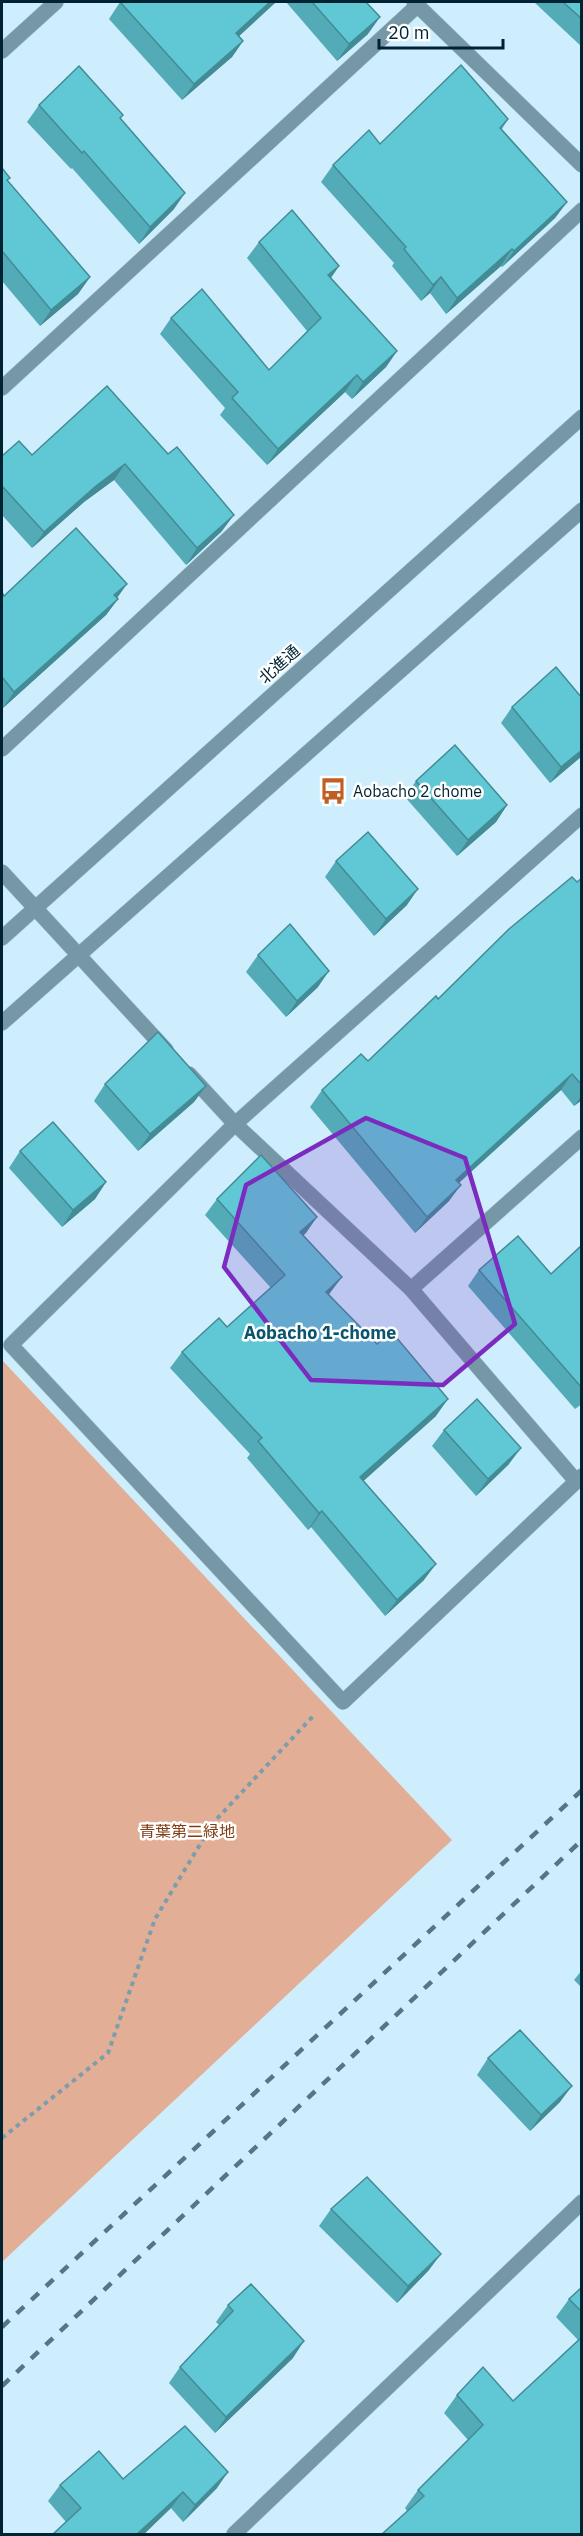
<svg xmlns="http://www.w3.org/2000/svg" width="583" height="2536" viewBox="0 0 583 2536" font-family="'IBM Plex Sans','Noto Sans JP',sans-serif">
<rect width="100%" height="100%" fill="#ceeefd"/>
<polygon fill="#e2ae95" points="2,1360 452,1840 2,2262"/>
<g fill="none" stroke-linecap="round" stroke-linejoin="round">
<defs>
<g id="minor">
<polyline points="414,2 582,165"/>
<polyline points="2,51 56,2"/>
<polyline points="2,388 418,5"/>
<polyline points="2,749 582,210"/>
<polyline points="582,815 235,1124 11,1345 343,1702 582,1476"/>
<polyline points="2,872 166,1050"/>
<polyline points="2,938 582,417"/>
<polyline points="2,1023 582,510"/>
<polyline points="189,1074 235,1124 411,1289 576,1481"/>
<polyline points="411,1289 582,1137"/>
<polyline points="234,2534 582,2202"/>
</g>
</defs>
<use href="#minor" stroke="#a9c9d8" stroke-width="16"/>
<polyline stroke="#7c9dac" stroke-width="4" stroke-dasharray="4.5 4.5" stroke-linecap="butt" points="2,2138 108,2053 155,1919 213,1823 315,1714"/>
<use href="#minor" stroke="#7597a6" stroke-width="15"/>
<g stroke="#547685" stroke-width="4.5" stroke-dasharray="10 10" stroke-linecap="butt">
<polyline points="2,2327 582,1790"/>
<polyline points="2,2386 582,1840"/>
</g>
</g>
<g fill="#53abb7">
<polygon points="120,2 276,2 239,36 243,41 232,57 182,100 109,19"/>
<polygon points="286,2 366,2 368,34 337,61"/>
<polygon points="534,2 582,2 582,47"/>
<polygon points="39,105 120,119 174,209 139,244 72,168 71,169 27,122"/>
<polygon points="508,119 502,129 567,202 555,218 502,267 501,266 446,314 430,293 421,301 392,266 394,263 321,182 333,165 380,144"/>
<polygon points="2,168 8,181 90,277 78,294 40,326 2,281"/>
<polygon points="259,242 339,266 331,278 397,351 386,367 352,399 345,392 267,465 220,415 225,408 160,334 171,318 269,370 307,331 247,258"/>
<polygon points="107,386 222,531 186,565 114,480 84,502 32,548 2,515 2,456 32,455"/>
<polygon points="2,592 4,596 117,598 118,599 106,615 3,708 2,707"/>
<polygon points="512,707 582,756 550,783 501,723"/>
<polygon points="416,781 507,805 496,822 457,856 405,797"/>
<polygon points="336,861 407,905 374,936 325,877"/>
<polygon points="582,878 582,1100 574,1106 561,1090 459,1183 449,1201 415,1233 310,1107 322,1090 368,1061 438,999"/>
<polygon points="258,955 318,987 286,1017 246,972"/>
<polygon points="105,1084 206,1086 194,1102 138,1151 94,1101"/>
<polygon points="20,1151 106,1182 95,1199 62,1227 9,1168"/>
<polygon points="217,1199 317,1217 303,1235 330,1293 329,1294 436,1416 363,1481 424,1580 385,1616 311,1527 308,1530 247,1458 250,1454 170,1368 182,1352 227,1327 271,1288 205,1215"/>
<polygon points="582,1245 582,1404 575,1409 468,1286 479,1270 551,1274"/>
<polygon points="444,1430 509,1464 476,1496 432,1446"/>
<polygon points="582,1970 582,1988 574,1980"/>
<polygon points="488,2058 560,2102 530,2131 477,2075"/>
<polygon points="331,2209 429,2270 397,2303 319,2226"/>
<polygon points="582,2287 582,2535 407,2511 405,2508 418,2490 468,2440 444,2413 457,2395 513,2401 578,2340 556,2317 569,2299"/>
<polygon points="228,2305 293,2358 215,2433 169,2383 180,2367 219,2325 216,2322"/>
<polygon points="123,2479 217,2488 183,2522 171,2508 143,2535 52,2535 66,2522 48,2501 60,2485"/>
</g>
<g fill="#438b95">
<polygon points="270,2 276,2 225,49 236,33"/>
<polygon points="380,17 368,34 337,61 349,44"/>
<polygon points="243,41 232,57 182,100 194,84"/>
<polygon points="185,193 174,209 139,244 150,227"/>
<polygon points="567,202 555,218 502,267 514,251"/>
<polygon points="512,249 501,266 446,314 457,298"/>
<polygon points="339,266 327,283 328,275"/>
<polygon points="90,277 78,294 40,326 51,310"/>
<polygon points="441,277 430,293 421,301 433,285"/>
<polygon points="397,351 386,367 352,399 363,382"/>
<polygon points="357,375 345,392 267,465 278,449"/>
<polygon points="125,464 114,480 84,502 32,548 44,532 96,486"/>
<polygon points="234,515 222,531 186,565 197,548"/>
<polygon points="127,584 115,601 114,595"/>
<polygon points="118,599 106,615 3,708 14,692"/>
<polygon points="582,750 582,756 550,783 561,767"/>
<polygon points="507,805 496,822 457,856 468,840"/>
<polygon points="418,889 407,905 374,936 386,919"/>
<polygon points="329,971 318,987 286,1017 297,1001"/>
<polygon points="572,1074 561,1090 444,1196 456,1180"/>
<polygon points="206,1086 194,1102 138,1151 150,1134"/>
<polygon points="582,1095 582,1100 574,1106"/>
<polygon points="106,1182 95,1199 62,1227 73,1210"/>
<polygon points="461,1185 449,1201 415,1233 427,1217"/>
<polygon points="317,1217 306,1233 289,1249 300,1232"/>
<polygon points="342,1277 330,1293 315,1308 326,1292"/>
<polygon points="448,1399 436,1416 349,1494 360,1477"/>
<polygon points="521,1448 509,1464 476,1496 488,1479"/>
<polygon points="322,1511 311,1527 308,1530 319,1513"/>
<polygon points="436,1564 424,1580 385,1616 397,1600"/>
<polygon points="572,2086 560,2102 530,2131 541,2115"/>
<polygon points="441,2254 429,2270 397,2303 408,2286"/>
<polygon points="304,2341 293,2358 215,2433 226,2417"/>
<polygon points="228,2472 217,2488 183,2522 195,2505"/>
<polygon points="183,2492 171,2508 143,2535 136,2535"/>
</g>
<g fill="#60c7d5" stroke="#438b95" stroke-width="1.5">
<polygon points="120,2 270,2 236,33 243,41 194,84"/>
<polygon points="312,2 366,2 380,17 349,44"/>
<polygon points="563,2 582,2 582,19"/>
<polygon points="461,65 508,119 500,128 567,202 514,251 512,249 457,298 441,277 433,285 404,249 406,247 333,165 369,130 380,144"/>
<polygon points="79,66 123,115 120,118 185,193 150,227 84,151 82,153 39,105"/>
<polygon points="2,168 10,178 7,180 90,277 51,310 2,251"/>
<polygon points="292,210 339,266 328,275 397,351 363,382 357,375 278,449 232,398 238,392 171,318 202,289 269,370 321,318 259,242"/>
<polygon points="107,386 168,454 177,447 234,515 197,548 125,464 96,486 44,532 2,486 2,456 19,441 32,455"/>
<polygon points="76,528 127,584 114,595 118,599 14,692 2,677 2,592 4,596"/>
<polygon points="556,667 582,698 582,750 561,767 512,707"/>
<polygon points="455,745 507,805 468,840 416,781"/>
<polygon points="368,832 418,889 386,919 336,861"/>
<polygon points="572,877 577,882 582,878 582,1085 572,1074 456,1180 461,1185 427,1217 322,1090 361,1054 368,1061 436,996 438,999 509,929"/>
<polygon points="290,924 329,971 297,1001 258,955"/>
<polygon points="158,1032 206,1086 150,1134 105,1084"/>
<polygon points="53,1122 106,1182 73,1210 20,1151"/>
<polygon points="261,1155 317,1217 300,1232 342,1277 326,1292 377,1344 391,1331 448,1399 360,1477 436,1564 397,1600 322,1511 319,1513 258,1441 262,1438 182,1352 219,1318 227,1327 285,1275 217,1199"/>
<polygon points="518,1236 551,1274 582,1245 582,1388 479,1270"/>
<polygon points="477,1399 521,1448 488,1479 444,1430"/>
<polygon points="520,2030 572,2086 541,2115 488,2058"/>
<polygon points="367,2177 441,2254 408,2286 331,2209"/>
<polygon points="251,2284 304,2341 226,2417 180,2367 233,2311 228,2305"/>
<polygon points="582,2287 582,2312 569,2299"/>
<polygon points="582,2337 582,2535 381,2535 424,2496 418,2490 483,2425 457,2395 483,2367 513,2401"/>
<polygon points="185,2426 228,2472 195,2505 183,2492 136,2535 52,2535 81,2508 60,2485 99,2451 123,2479"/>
</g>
<path fill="#7b2cbf" fill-opacity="0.2" stroke="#7b2cbf" stroke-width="4.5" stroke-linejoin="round" d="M 366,1118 L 465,1158 L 515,1324 L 443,1385 L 311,1380 L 224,1267 L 246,1185 Z"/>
<defs>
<symbol id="bus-bare" viewBox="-9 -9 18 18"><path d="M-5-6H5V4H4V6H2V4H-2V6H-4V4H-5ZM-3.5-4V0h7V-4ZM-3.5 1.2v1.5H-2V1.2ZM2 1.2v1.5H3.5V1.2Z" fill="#c15e24" stroke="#fff" stroke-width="2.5" paint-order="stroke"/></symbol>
</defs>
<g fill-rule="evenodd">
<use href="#bus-bare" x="314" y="772" width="38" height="38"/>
</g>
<g text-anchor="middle" stroke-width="5" stroke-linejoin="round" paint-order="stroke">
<g font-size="16" fill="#002331" stroke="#fff">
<text transform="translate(279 664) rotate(-42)" y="6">北進通</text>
</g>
<g font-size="16" fill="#002331" stroke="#fff" text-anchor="start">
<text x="353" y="797">Aobacho 2 chome</text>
</g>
<g font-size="16" fill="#813d14" stroke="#fff">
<text x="187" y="1837">青葉第二緑地</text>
</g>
<g font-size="18" font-weight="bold" fill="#0a556e" stroke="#fff">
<text x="320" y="1339">Aobacho 1-chome</text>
</g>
</g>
<rect width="583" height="2536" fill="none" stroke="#002331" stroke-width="6"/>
<path d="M379 39v9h124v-9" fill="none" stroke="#002331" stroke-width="3"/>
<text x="388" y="39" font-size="18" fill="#002331" stroke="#ffffff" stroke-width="4.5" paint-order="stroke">20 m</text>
</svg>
